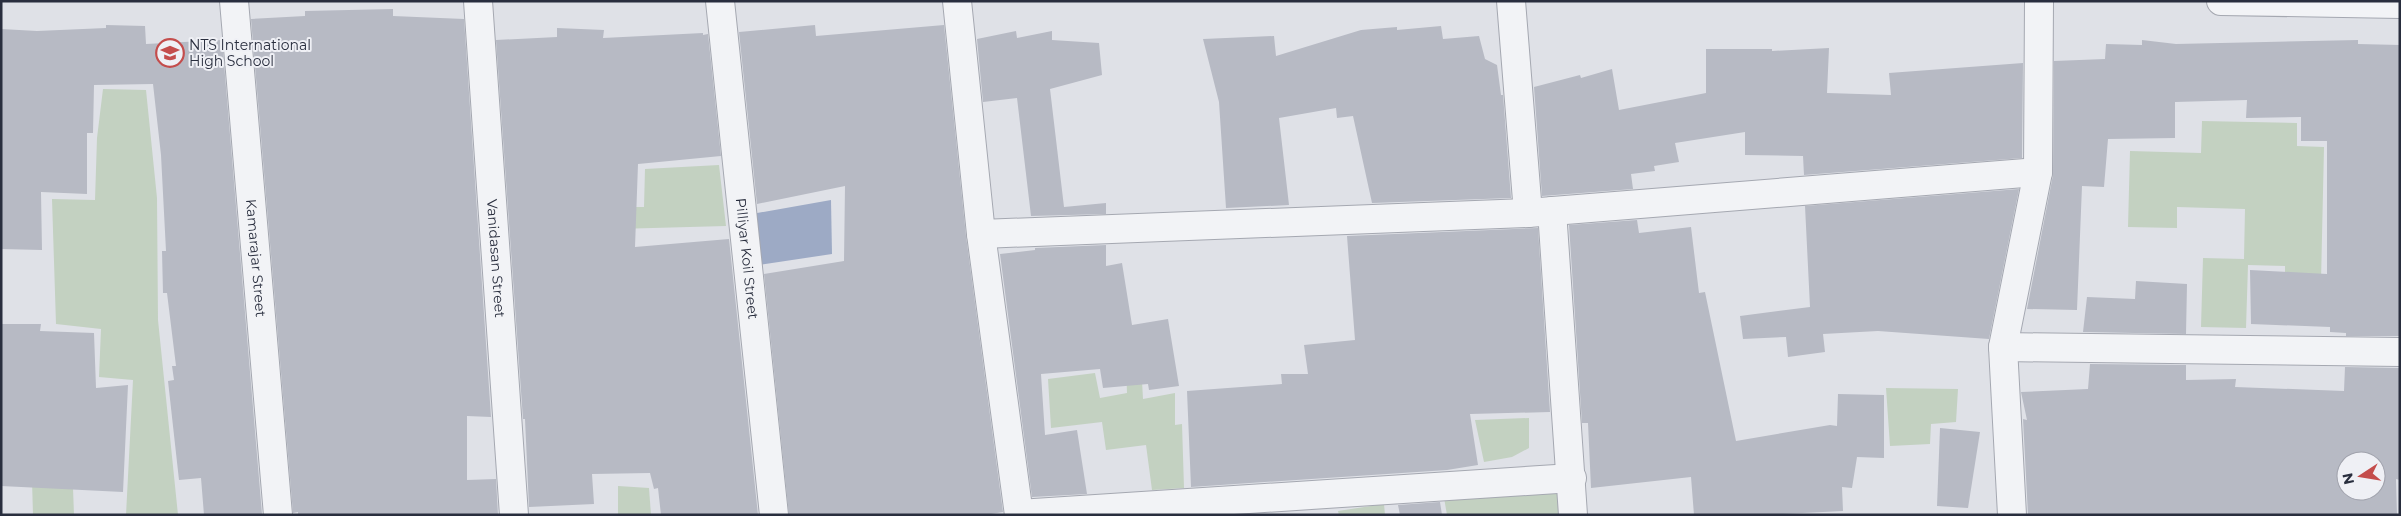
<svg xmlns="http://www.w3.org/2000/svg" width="2401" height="516" viewBox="0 0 2401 516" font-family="Montserrat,sans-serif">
<rect width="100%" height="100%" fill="#dfe1e7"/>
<g fill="#c3d1c1">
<polygon points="103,89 146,90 157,198 158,320 178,515 126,515 133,380 99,377 101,329 56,324 52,199 95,200 97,138"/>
<polygon points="2202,121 2297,123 2297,146 2324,147 2321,282 2285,280 2285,266 2248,265 2246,328 2201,327 2203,258 2244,259 2245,209 2177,207 2177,228 2128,227 2130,151 2201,153"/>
<polygon points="719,165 726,226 616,229 615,207 644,207 645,169"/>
<polygon points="1126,363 1141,363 1143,399 1175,393 1175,425 1182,424 1184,488 1152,490 1146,445 1106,450 1102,422 1051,428 1048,379 1095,373 1100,398 1127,393"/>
<polygon points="29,375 69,378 74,515 33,515"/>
<polygon points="1886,388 1958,389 1956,422 1931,424 1930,444 1890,446"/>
<polygon points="1529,418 1529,448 1512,457 1484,462 1475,420"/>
<polygon points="618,486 649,488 651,515 618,515"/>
<polygon points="1566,486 1567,515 1447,515 1443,492"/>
<polygon points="1384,504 1385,515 1339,515 1338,511"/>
</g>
<polygon fill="#9daac5" points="831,200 832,254 752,266 746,215"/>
<g fill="#b7bac4" fill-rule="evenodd">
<polygon points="393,9 393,16 464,19 491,417 467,416 467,480 496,479 498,515 298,515 298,512 293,513 251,19 305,16 305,11"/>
<polygon points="106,25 145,26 146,44 222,40 262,514 204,515 201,478 179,480 168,381 174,380 172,366 176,366 167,293 163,293 162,251 166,251 161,155 153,84 94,85 93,133 87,133 87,194 41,192 42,250 1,249 1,29 37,31 106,28"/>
<polygon points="815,25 816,36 944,25 966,236 1003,512 985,515 789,515 764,274 844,261 845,186 757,204 739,32"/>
<polygon points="1441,26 1443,39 1479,36 1485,59 1497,65 1501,95 1503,95 1511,198 1372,203 1353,116 1337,118 1336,108 1279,118 1289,205 1226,208 1219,102 1203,39 1274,36 1276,56 1361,30 1397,27 1397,30"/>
<polygon points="557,28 604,30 603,38 703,33 703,35 708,34 721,156 638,164 635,247 729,239 758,515 661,515 658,488 654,489 650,473 592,474 594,504 529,507 525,419 523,419 496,40 557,37"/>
<polygon points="1016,31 1017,38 1052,31 1052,40 1099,43 1102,75 1050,89 1064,207 1106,203 1106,214 1031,216 1017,98 983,102 977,39"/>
<polygon points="2142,40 2176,44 2358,40 2358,44 2400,45 2400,336 2346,336 2346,333 2330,332 2330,327 2251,324 2250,270 2327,274 2327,141 2301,141 2301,117 2246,118 2247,100 2175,102 2175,138 2108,139 2104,187 2082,186 2077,310 2027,309 2053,175 2054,61 2105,59 2106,44 2142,45"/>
<polygon points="1829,48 1827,93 1891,95 1889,73 2023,63 2022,158 1804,175 1803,156 1745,155 1745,132 1675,143 1679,162 1654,166 1655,171 1631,174 1633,189 1542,196 1534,87 1580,75 1581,78 1612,69 1619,110 1706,93 1706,49 1772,49 1772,51"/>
<polygon points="2019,189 1989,339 1878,331 1823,334 1825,352 1788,357 1786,337 1743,339 1740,316 1810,307 1805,206"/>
<polygon points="1637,220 1639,233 1691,227 1699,293 1705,292 1736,441 1830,425 1837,426 1838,394 1884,395 1884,458 1857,457 1852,488 1842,487 1843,511 1760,515 1694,515 1691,477 1591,488 1588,423 1582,423 1569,225"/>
<polygon points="1538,228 1550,412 1470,414 1478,465 1447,470 1191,487 1187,391 1282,384 1281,374 1308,374 1304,345 1355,340 1347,236"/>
<polygon points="1106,245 1106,266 1122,263 1132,325 1168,319 1179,386 1149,390 1148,384 1103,388 1100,369 1041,374 1045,435 1077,430 1087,494 1032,497 1000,254 1035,250 1035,248"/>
<polygon points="2136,281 2187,284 2186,334 2083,332 2087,297 2135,299"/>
<polygon points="1,324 41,324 40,331 94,333 96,388 128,385 123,492 1,486"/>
<path d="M 2090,364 L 2186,365 L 2186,380 L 2236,379 L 2235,387 L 2344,391 L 2345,367 L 2400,368 L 2400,480 L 2396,479 L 2397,515 L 2028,515 L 2023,419 L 2027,420 L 2021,392 L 2088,389 ZM 2346,461 L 2376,461 L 2376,491 L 2346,491 Z"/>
<polygon points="1940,428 1980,432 1968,508 1937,506"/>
<polygon points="1440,502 1442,515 1400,515 1398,505"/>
</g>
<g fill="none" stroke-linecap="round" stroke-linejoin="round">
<defs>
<g id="minor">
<path id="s1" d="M 234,1 L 278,515"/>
<path id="s2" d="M 478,1 L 514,515"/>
<path id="s3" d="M 720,1 L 774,515"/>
<polyline points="957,1 981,234 1019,515"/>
<polyline points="1511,1 1528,213"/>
<polyline points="1552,211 1573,515"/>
<polyline points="981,234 1528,213 2038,172"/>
<polyline points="2003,347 2400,352"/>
<polyline points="1019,514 1572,478"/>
<polyline points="2012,515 2003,347 2038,172 2039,1"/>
</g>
<polyline id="tertiary" points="2221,1 2400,4"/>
</defs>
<use href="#minor" stroke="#a5a8b1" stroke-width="30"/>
<use href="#tertiary" stroke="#a5a8b1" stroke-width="30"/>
<use href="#minor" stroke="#f2f3f6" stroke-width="28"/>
<use href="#tertiary" stroke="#f2f3f6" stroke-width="28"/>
</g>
<defs>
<symbol id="school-ring" viewBox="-11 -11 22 22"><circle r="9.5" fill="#eff0f5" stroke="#c44d4c" stroke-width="1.5"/><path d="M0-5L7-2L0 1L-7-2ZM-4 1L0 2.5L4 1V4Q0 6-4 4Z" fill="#c44d4c"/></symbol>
</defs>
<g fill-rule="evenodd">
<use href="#school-ring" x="154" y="37" width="32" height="32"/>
</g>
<g text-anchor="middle" stroke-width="4" stroke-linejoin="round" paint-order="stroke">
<g font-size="14" fill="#292e3e" stroke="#eff0f5" text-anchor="start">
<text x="189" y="50">NTS International<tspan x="189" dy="16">High School</tspan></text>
</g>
<g font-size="14" fill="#292e3e" stroke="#eff0f5">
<text dy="5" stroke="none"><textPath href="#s1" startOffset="258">Kamarajar Street</textPath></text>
<text dy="5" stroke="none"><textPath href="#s2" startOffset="258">Vanidasan Street</textPath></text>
<text dy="5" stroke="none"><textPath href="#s3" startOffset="259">Pilliyar Koil Street</textPath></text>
</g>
</g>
<rect width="2401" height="516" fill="none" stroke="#292e3e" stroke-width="5"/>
<g transform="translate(2361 476) rotate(258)"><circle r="24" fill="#eff0f5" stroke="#a0a2ac"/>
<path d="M0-4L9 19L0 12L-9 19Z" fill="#c44d4c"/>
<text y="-8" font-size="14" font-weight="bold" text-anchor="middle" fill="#292e3e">N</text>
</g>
</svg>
